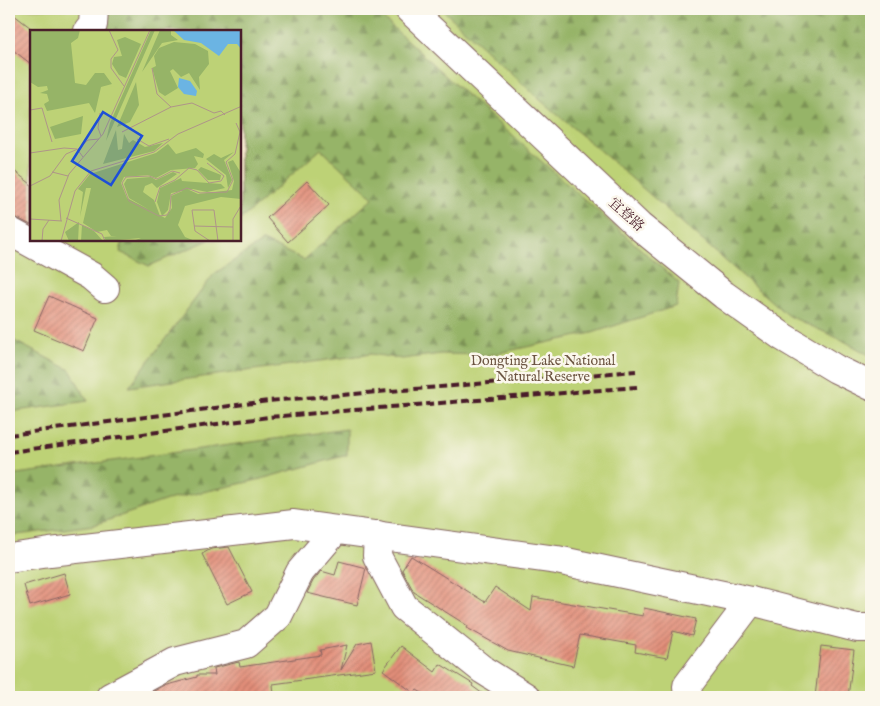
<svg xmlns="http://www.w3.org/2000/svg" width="880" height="706" viewBox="0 0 880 706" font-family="'IM FELL English','Noto Serif SC',serif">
<defs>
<pattern id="forest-firs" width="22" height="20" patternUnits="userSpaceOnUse" patternTransform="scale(1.25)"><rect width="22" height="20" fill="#96b467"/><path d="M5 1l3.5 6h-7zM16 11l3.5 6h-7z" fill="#7c9255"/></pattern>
<pattern id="building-hatch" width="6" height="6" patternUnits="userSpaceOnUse" patternTransform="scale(1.25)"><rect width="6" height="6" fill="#e28e79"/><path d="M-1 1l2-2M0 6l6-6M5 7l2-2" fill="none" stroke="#b97363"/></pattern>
</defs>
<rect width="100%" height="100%" fill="#fbf7ec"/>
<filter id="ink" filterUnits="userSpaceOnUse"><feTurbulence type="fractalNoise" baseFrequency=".02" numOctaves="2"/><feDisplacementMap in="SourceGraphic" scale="10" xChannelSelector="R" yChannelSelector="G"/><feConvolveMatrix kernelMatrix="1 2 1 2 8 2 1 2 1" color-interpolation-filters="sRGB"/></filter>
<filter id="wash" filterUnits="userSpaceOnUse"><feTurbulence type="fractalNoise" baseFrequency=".0096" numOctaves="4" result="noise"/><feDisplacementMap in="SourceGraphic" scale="20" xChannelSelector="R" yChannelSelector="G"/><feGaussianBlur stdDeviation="1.12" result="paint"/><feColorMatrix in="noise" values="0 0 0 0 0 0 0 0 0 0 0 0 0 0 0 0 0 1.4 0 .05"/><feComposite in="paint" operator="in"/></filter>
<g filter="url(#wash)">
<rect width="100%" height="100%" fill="#f3e3c7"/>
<path fill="#bdd276" stroke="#847850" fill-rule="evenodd" d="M 9,9 L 871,9 L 871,697 L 9,697 ZM 31,31 L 240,31 L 240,240 L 31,240 Z"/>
<g fill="url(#forest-firs)" stroke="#706a49">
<polygon points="104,9 373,9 463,92 679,283 676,306 592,333 489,355 441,354 402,359 371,354 129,387 214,274 263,241 304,260 373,198 321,149 240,220 240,31 106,31 103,16"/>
<polygon points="442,9 871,9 871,356 844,341 787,315 613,162 539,99"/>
<polygon points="123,240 209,240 149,266 120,252"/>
<polygon points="9,338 70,370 88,401 9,412"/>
<polygon points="347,429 347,455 257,480 167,500 94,525 9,536 9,475"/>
</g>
<g id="blocks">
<g fill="url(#building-hatch)">
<polygon points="9,11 31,28 31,64 9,47"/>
<polygon points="9,167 31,184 31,225 9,214"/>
<polygon points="307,181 329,205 288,242 267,218"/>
<polygon points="49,296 98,318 84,351 34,330"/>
<polygon points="229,547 252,592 227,604 202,554 211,549"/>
<polygon points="411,556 485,602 495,587 531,611 533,597 643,616 644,608 696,619 692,636 673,631 667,658 635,652 636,645 580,635 573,666 508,651 467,628 468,626 414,592 402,570"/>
<polygon points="339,561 366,568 357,605 307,593 313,581 321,571 335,575"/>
<polygon points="64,573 70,594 30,606 24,585"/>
<polygon points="371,641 376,670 273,684 274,695 259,697 143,697 163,686 197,677 197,675 215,675 214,668 239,662 240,667 321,655 320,650 347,645 341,670 357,644"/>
<polygon points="401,646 435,672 440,664 473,684 472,686 487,697 429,697 417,690 414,693 383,670"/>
<polygon points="821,646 854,650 848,697 815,697"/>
</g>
</g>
</g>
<g filter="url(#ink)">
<use href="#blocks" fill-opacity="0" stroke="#856462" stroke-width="1"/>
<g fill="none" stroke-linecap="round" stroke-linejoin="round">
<defs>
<g id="minor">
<polyline points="409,9 639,226 724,295 783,337 836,369 871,386"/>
<polyline points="88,31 93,25 94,9"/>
<polyline points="9,231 91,276 105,288"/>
<polyline points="378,535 377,556 404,607 483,670 526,697"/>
<polyline points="9,558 50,552 294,524 557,560 751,601 857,628 871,628"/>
<polyline points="110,697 175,662 246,644 278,616 300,572 329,538"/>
<polyline points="688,697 687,686 751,601"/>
</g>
</defs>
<use href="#minor" stroke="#856462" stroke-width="30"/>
<use href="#minor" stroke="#fff" stroke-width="28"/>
<g stroke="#4a1f2b" stroke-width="4" stroke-dasharray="8 4" stroke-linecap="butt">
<polyline points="9,435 268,401 636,371"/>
<polyline points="9,452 269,417 637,387"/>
</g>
</g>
</g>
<g text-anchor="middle" stroke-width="5" stroke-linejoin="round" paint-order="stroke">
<g font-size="14" fill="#4a1f2b" stroke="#fbf7ec">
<text transform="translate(627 214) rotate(42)" y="5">宜登路</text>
</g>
<g font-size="14" fill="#6c5542" stroke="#fbf7ec">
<text x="543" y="365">Dongting Lake National<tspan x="543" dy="16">Natural Reserve</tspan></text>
</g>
</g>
<g transform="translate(30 30)">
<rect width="211" height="211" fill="#f3e3c7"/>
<path d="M 0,0 L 211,0 L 211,211 L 0,211 Z" fill="#bdd276"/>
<path d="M 0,0 L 50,0 L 48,8 L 41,13 L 45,53 L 56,55 L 65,43 L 74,43 L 82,54 L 71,57 L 65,83 L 59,73 L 17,81 L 14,74 L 19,71 L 17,64 L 10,63 L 18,60 L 17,56 L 8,57 L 0,52 ZM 121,0 L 125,0 L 76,111 L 80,93 ZM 130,0 L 141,0 L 141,5 L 148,10 L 132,13 L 112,42 ZM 95,7 L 111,14 L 96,48 L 89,45 L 82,34 L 84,27 L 92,26 L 87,10 ZM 144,12 L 165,14 L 178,21 L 179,34 L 169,47 L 170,60 L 159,43 L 151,47 L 143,39 L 140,41 L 148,58 L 135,66 L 129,62 L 122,38 L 126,36 L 124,26 L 129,18 ZM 106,52 L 109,75 L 100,92 L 87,97 ZM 53,86 L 51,104 L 25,109 L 20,97 ZM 86,100 L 88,120 L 92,119 L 94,104 L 99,113 L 103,110 L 115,117 L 133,113 L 124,121 L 73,134 ZM 138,114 L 146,124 L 166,118 L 174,124 L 173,128 L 164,126 L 168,134 L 165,138 L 141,140 L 126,148 L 118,145 L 94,147 L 91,153 L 97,168 L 135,188 L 142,178 L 141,166 L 157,159 L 168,164 L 202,160 L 204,151 L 198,132 L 203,130 L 211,143 L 211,169 L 191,167 L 155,176 L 148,195 L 155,207 L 165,211 L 103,211 L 111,208 L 76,211 L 74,207 L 87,206 L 81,206 L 77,200 L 67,202 L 53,193 L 61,158 L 56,158 L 50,187 L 53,162 L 48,159 L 60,144 L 126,123 ZM 204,122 L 194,130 L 202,150 L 198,158 L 196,145 L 176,129 L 184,124 L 191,128 ZM 171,137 L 191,145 L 190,150 L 178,150 L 168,140 ZM 143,142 L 147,144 L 127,158 L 122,153 L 115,156 L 113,162 L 124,170 L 130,186 L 99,168 L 94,154 L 97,149 L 121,147 L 126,150 ZM 151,148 L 152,151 L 191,154 L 195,158 L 177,162 L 163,159 L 141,163 L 138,180 L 132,186 L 127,172 L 130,158 ZM 49,192 L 48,211 L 39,211 L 35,202 ZM 52,195 L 64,201 L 73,211 L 51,211 Z" fill="#96b467"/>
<path d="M 81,56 L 91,59 L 85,71 L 72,61 L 72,57 Z" fill="#bdd276"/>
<path d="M 143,0 L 211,0 L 211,19 L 207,14 L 198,14 L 189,26 L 171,13 L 154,10 ZM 149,48 L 160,51 L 167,61 L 166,66 L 154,64 L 148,57 Z" fill="#6bb4e3"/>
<path fill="none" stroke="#af9589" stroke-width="1" d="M 79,0 L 88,20 L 81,29 L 81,38 L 94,56M 122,38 L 127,64 L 141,77 L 162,73 L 184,83 L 191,81 L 195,85M 0,80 L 12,78 L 22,112M 70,83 L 68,98 L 71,106M 92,102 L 141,77M 107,109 L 119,116 L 139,109M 0,123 L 34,118 L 47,119 L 53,127M 22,142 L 38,146M 150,143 L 142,141 L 127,149 L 119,146 L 96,147 L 92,153 L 99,171 L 129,186 L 137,185 L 140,180 L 141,165 L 157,158 L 170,163 L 197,162 L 203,150 L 196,132 L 205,124 L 210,102 L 206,93M 0,156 L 20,146 L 36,124 L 48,119 L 58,110 L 69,109M 125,172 L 130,157 L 145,150 L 159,138 L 167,140 L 179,153 L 191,151 L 194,146 L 177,133M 36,188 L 72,204 L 75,211M 0,189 L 32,191M 31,191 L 29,170 L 39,144 L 73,104 L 120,0M 164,196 L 203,197M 12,211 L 13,199 L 19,190M 31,211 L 45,161 L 61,141 L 124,122 L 148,104 L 212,76M 180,211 L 165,201 L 162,180 L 184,180 L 188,211M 203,211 L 203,189 L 212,174"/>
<path fill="#1d4ed8" fill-opacity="0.15" stroke="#1d4ed8" stroke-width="2.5" d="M 73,82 L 112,106 L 81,155 L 42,131 Z"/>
<rect width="211" height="211" fill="none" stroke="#4a1f2b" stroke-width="2.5"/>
</g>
<rect width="880" height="706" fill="none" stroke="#fbf7ec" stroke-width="30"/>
</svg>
